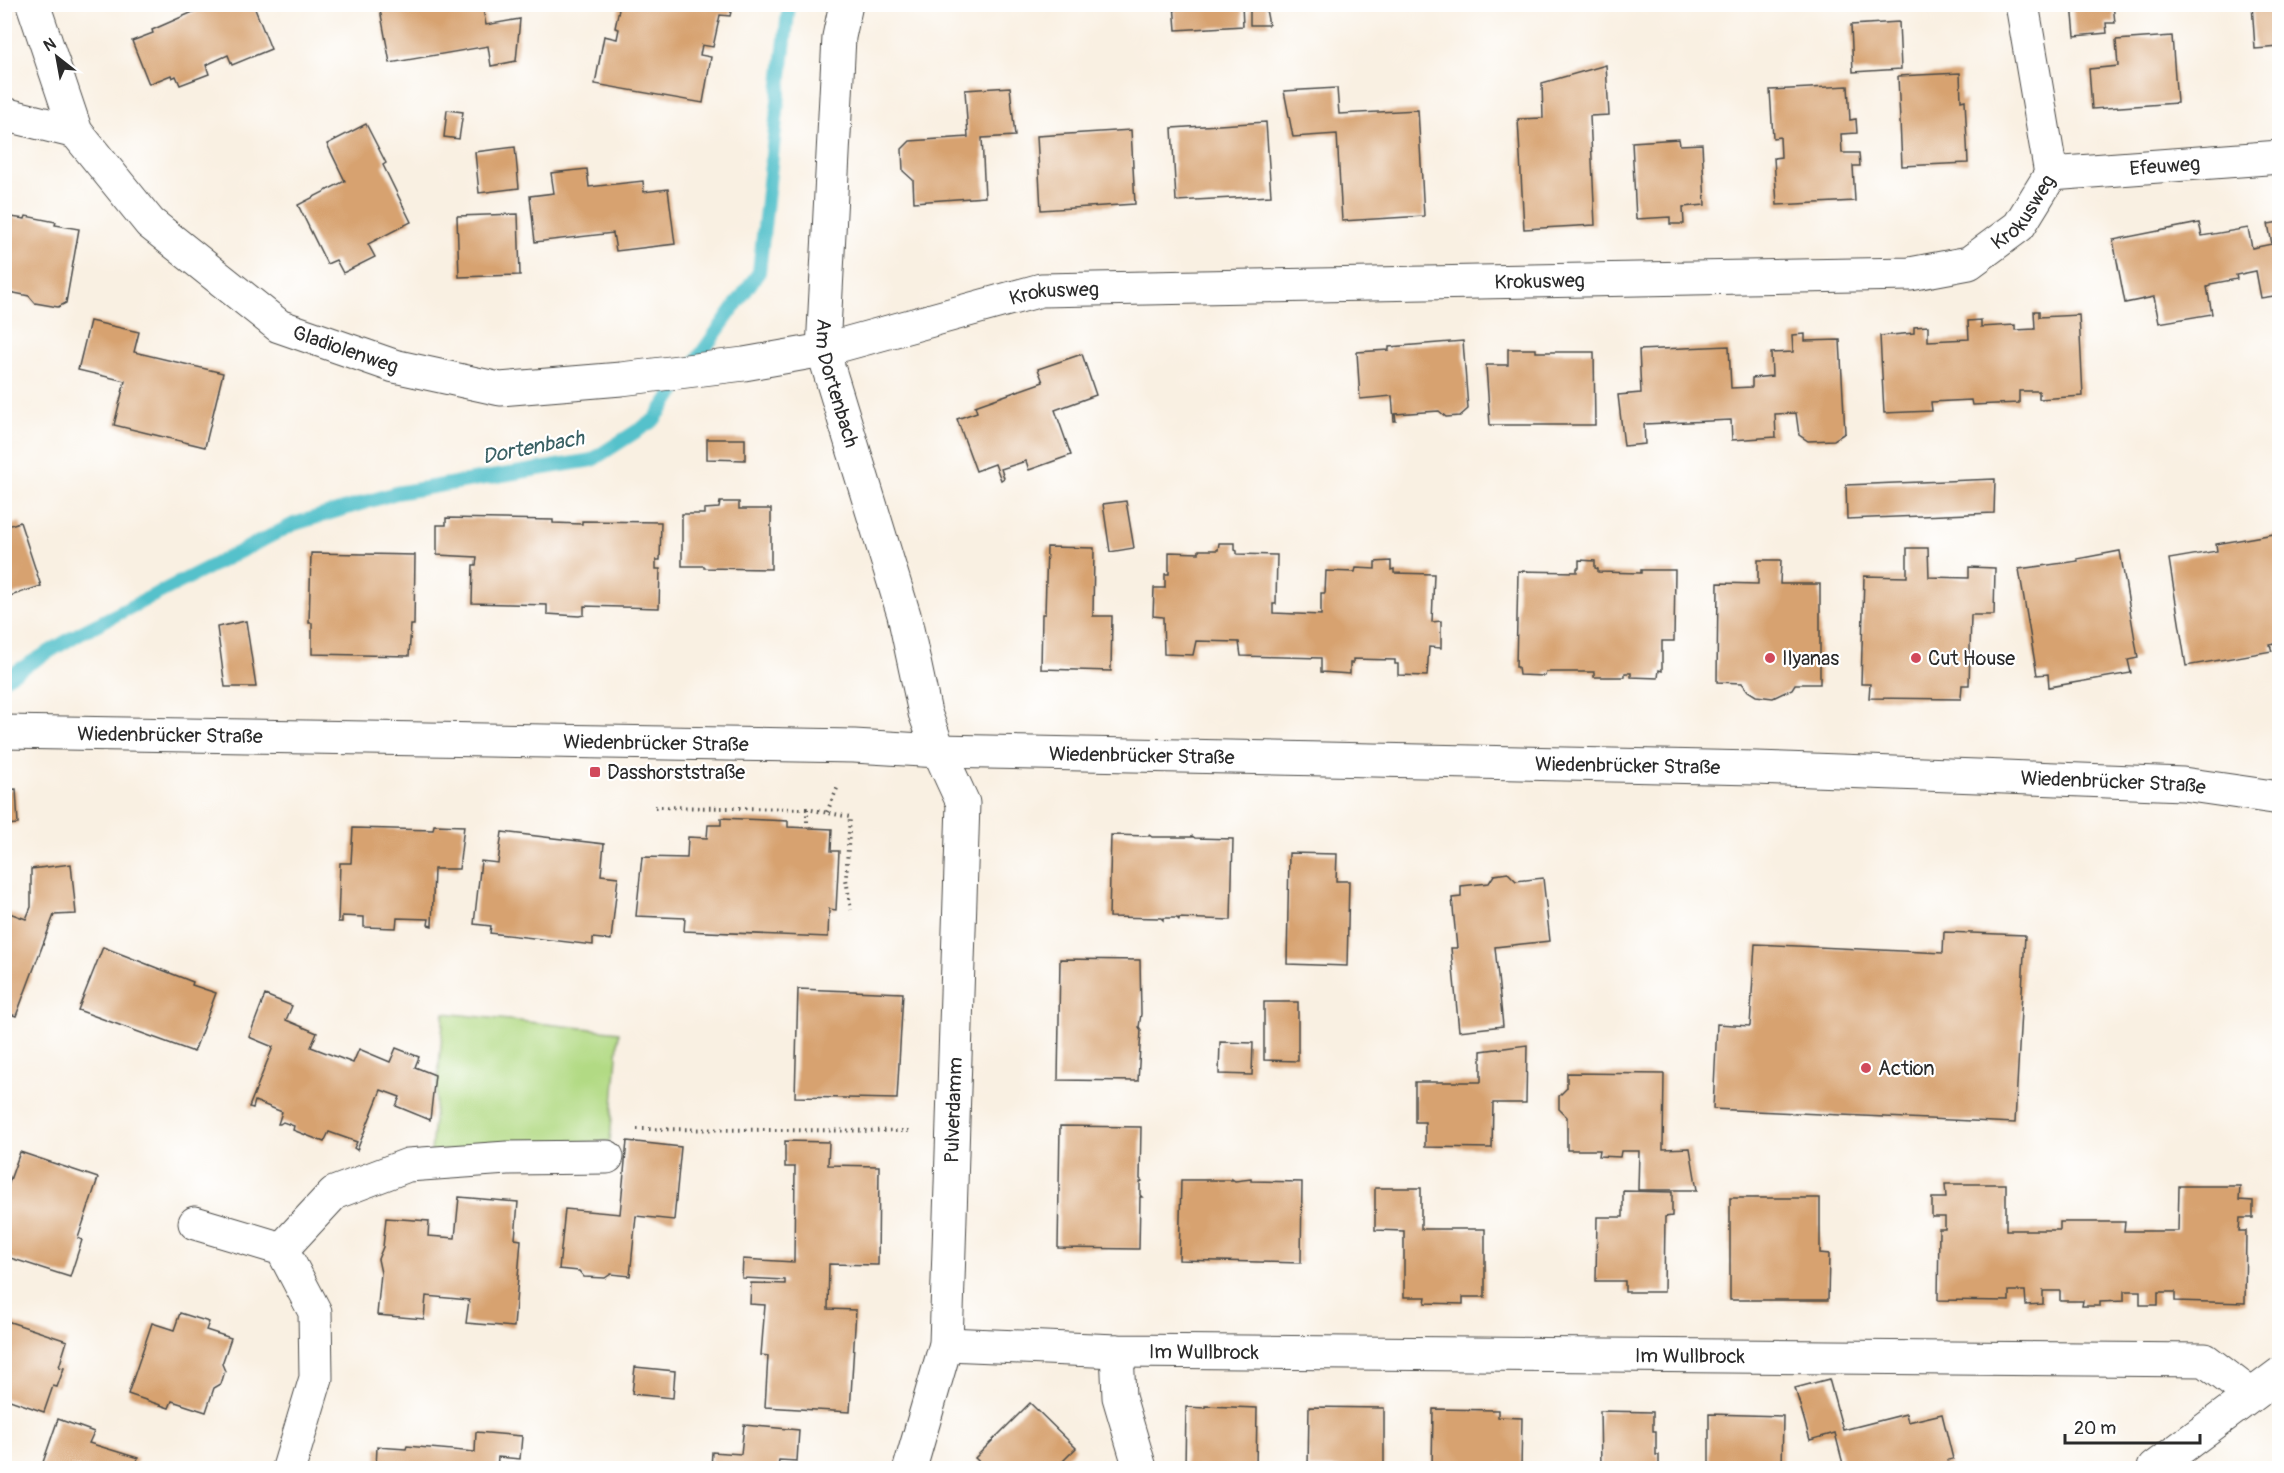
<svg xmlns="http://www.w3.org/2000/svg" width="2284" height="1473" viewBox="0 0 2284 1473" font-family="Pangolin,sans-serif">
<rect width="100%" height="100%" fill="#fff"/>
<filter id="ink" filterUnits="userSpaceOnUse"><feTurbulence type="fractalNoise" baseFrequency=".0167" numOctaves="2"/><feDisplacementMap in="SourceGraphic" scale="12" xChannelSelector="R" yChannelSelector="G"/><feConvolveMatrix kernelMatrix="1 2 1 2 8 2 1 2 1" color-interpolation-filters="sRGB"/></filter>
<filter id="wash" filterUnits="userSpaceOnUse"><feTurbulence type="fractalNoise" baseFrequency=".008" numOctaves="4" result="noise"/><feDisplacementMap in="SourceGraphic" scale="24" xChannelSelector="R" yChannelSelector="G"/><feGaussianBlur stdDeviation="1.35" result="paint"/><feColorMatrix in="noise" values="0 0 0 0 0 0 0 0 0 0 0 0 0 0 0 0 0 1.4 0 .05"/><feComposite in="paint" operator="in"/></filter>
<g filter="url(#wash)">
<rect width="100%" height="100%" fill="#f9f0e2"/>
<polygon fill="#b2da84" stroke="#6e8258" stroke-width="1.5" points="444,1013 619,1032 610,1141 431,1152"/>
<g fill="none" stroke-linecap="round" stroke-linejoin="round">
<polyline stroke="#54c1cb" stroke-width="14" points="4,679 80,633 294,524 396,493 592,460 654,420 759,272 789,4"/>
</g>
<g id="blocks">
<g fill="#d7a270">
<polygon points="211,4 253,4 271,49 232,65 228,55 206,65 209,74 180,85 176,76 172,78 171,75 149,84 132,41 153,33 152,30"/>
<polygon points="379,4 482,4 486,25 520,19 516,61 491,66 488,46 390,63"/>
<polygon points="620,4 733,4 730,16 720,15 713,47 702,45 700,55 711,57 703,103 595,84 604,36 617,39 619,29 615,28"/>
<polygon points="1174,4 1242,4 1243,26 1176,30"/>
<polygon points="1262,4 1265,4 1269,25 1250,25 1250,5"/>
<polygon points="2072,4 2113,4 2115,23 2106,23 2107,33 2075,36"/>
<polygon points="2252,4 2280,4 2280,47 2255,49"/>
<polygon points="1899,22 1901,69 1853,72 1851,25"/>
<polygon points="2172,36 2177,103 2092,109 2089,69 2118,66 2116,40"/>
<polygon points="1606,65 1609,115 1590,116 1595,225 1524,229 1518,119 1543,118 1542,83"/>
<polygon points="1960,73 1961,101 1965,100 1968,163 1902,166 1898,76"/>
<polygon points="1848,86 1850,120 1856,119 1857,133 1841,134 1842,153 1859,153 1860,166 1853,166 1855,201 1777,205 1774,158 1781,157 1780,137 1773,138 1770,90"/>
<polygon points="1010,87 1015,136 982,138 985,197 914,202 913,180 903,171 902,149 910,141 968,137 965,90"/>
<polygon points="1337,88 1339,114 1418,110 1424,216 1342,221 1337,134 1293,137 1284,91"/>
<polygon points="447,110 463,112 459,139 444,137"/>
<polygon points="1266,122 1271,196 1176,201 1172,128"/>
<polygon points="366,124 386,163 383,165 411,222 368,244 375,257 343,273 336,260 327,264 298,205 345,181 327,144"/>
<polygon points="1131,130 1135,204 1041,210 1037,136"/>
<polygon points="1679,139 1680,145 1702,144 1705,205 1683,207 1684,224 1670,224 1670,217 1636,219 1632,142"/>
<polygon points="515,147 519,188 479,193 475,152"/>
<polygon points="587,169 589,187 643,181 644,192 668,189 675,244 616,251 613,233 535,242 530,196 554,193 551,173"/>
<polygon points="518,214 520,275 459,277 457,216"/>
<polygon points="4,216 25,219 26,216 56,222 55,225 79,229 66,303 58,307 35,303 29,296 4,291"/>
<polygon points="2280,222 2280,295 2261,298 2256,271 2236,275 2237,279 2210,284 2210,286 2207,287 2212,314 2159,323 2154,297 2125,303 2113,240 2199,223 2202,236 2248,228 2252,248 2272,244 2268,224"/>
<polygon points="2034,311 2039,311 2039,317 2079,315 2083,396 2039,399 2039,391 2019,391 2019,403 1972,405 1971,400 1931,402 1932,411 1884,413 1880,336 1914,333 1914,327 1928,326 1928,341 1969,339 1968,321 1981,320 1981,327 2015,325 2015,330 2035,329"/>
<polygon points="90,321 139,332 134,352 223,373 205,447 114,425 125,381 78,370"/>
<polygon points="1805,334 1805,341 1840,340 1845,433 1834,440 1808,441 1799,435 1796,413 1775,414 1776,437 1732,440 1731,420 1644,424 1645,444 1624,446 1618,395 1641,393 1639,350 1729,346 1731,388 1752,387 1752,378 1772,376 1771,353 1793,352 1792,335"/>
<polygon points="1463,341 1468,409 1460,416 1446,417 1439,411 1395,414 1396,421 1394,421 1392,396 1360,399 1357,352 1389,350 1389,347"/>
<polygon points="1508,349 1536,349 1536,352 1594,352 1595,425 1490,425 1486,365 1508,365"/>
<polygon points="1082,354 1096,395 1055,410 1071,455 1029,470 1026,461 1001,469 1004,478 1001,480 995,464 976,471 957,419 977,412 975,406 1043,382 1038,369"/>
<polygon points="707,439 745,439 745,460 707,459"/>
<polygon points="1995,479 1994,513 1847,519 1846,485"/>
<polygon points="1126,501 1134,548 1110,552 1103,504"/>
<polygon points="720,502 739,502 739,509 771,509 771,569 704,568 704,566 682,566 682,514 704,514 704,509 719,508"/>
<polygon points="446,518 553,520 553,523 582,524 582,521 661,522 660,560 656,560 656,569 660,569 659,608 584,606 584,615 579,616 547,614 547,605 472,603 473,565 476,565 477,557 437,555 437,525 446,525"/>
<polygon points="20,522 41,586 4,598 4,527"/>
<polygon points="2280,533 2280,643 2270,645 2272,651 2186,666 2169,559 2217,551 2216,544"/>
<polygon points="1219,543 1235,543 1235,550 1237,551 1237,554 1277,555 1276,604 1273,604 1273,613 1321,615 1321,593 1325,593 1326,571 1355,572 1356,568 1375,569 1375,562 1391,561 1391,570 1394,569 1394,573 1434,574 1432,622 1441,621 1441,648 1429,647 1427,676 1398,675 1398,664 1395,664 1395,660 1353,659 1353,663 1350,663 1350,674 1321,672 1321,658 1241,656 1239,642 1196,641 1193,655 1164,654 1163,617 1153,616 1154,588 1165,588 1165,574 1169,574 1169,552 1199,553 1199,550 1218,550"/>
<polygon points="1047,547 1094,548 1093,616 1112,616 1111,671 1041,669 1042,614 1045,614"/>
<polygon points="1907,548 1928,548 1929,577 1969,578 1969,567 1995,568 1994,615 1971,615 1969,685 1962,685 1961,699 1869,698 1870,684 1861,684 1864,576 1907,577"/>
<polygon points="2120,551 2138,658 2128,660 2131,673 2049,687 2048,674 2037,675 2019,569 2078,561 2077,559"/>
<polygon points="311,553 415,555 414,625 411,625 409,656 312,654 312,623 309,623"/>
<polygon points="1579,560 1595,561 1595,568 1598,569 1598,572 1641,573 1641,570 1675,570 1674,641 1662,641 1662,671 1659,670 1658,678 1631,677 1631,673 1625,673 1625,677 1594,677 1594,672 1546,672 1545,676 1519,675 1518,667 1516,667 1518,571 1577,572 1577,568 1579,568"/>
<polygon points="1758,560 1781,560 1780,584 1820,584 1820,684 1795,684 1792,689 1773,698 1756,696 1748,691 1742,683 1717,682 1718,583 1758,584"/>
<polygon points="246,621 256,687 225,687 217,627"/>
<polygon points="16,789 18,824 4,825 4,790"/>
<polygon points="721,818 788,821 788,827 832,829 831,851 839,851 836,910 829,909 828,937 684,931 685,918 636,916 642,857 687,858 688,837 707,838 708,825 721,825"/>
<polygon points="434,825 464,826 459,869 434,869 432,926 428,925 429,919 397,918 396,928 364,927 364,917 342,916 342,922 338,922 340,863 351,863 353,828 433,830"/>
<polygon points="502,832 604,844 601,875 618,877 611,940 593,938 593,945 490,933 491,926 474,924 481,861 498,863"/>
<polygon points="1111,835 1149,836 1149,835 1152,837 1192,837 1192,836 1195,838 1233,839 1231,920 1179,918 1179,920 1177,918 1163,918 1163,920 1161,918 1109,917"/>
<polygon points="1289,853 1337,854 1336,881 1349,881 1347,966 1287,964"/>
<polygon points="71,864 76,914 54,915 16,1016 4,1012 4,911 26,919 31,907 31,869"/>
<polygon points="1508,873 1516,881 1543,878 1550,941 1495,947 1503,1026 1459,1031 1451,948 1457,948 1452,898 1461,897 1461,886 1489,883 1494,875"/>
<polygon points="1944,932 2025,935 2015,1123 1713,1109 1717,1024 1750,1026 1755,944 1943,953"/>
<polygon points="103,947 193,982 192,985 216,993 194,1052 78,1010"/>
<polygon points="1060,959 1140,960 1141,1014 1139,1027 1141,1030 1138,1081 1058,1080"/>
<polygon points="798,989 903,993 897,1099 795,1097"/>
<polygon points="265,995 292,1006 286,1020 317,1033 311,1047 353,1063 359,1049 390,1062 396,1048 419,1057 415,1067 435,1075 430,1120 396,1106 400,1097 381,1090 357,1150 354,1148 357,1142 329,1132 324,1142 293,1130 294,1126 283,1122 280,1124 278,1124 282,1112 255,1101 253,1108 249,1107 273,1047 249,1037"/>
<polygon points="1264,1002 1298,1002 1298,1061 1264,1060"/>
<polygon points="1220,1042 1253,1043 1252,1075 1219,1074"/>
<polygon points="1527,1045 1526,1103 1493,1103 1492,1148 1425,1147 1425,1122 1415,1122 1415,1082 1481,1082 1481,1051"/>
<polygon points="1567,1073 1664,1074 1663,1149 1690,1148 1697,1190 1638,1190 1639,1151 1621,1151 1620,1157 1599,1156 1600,1150 1567,1150 1567,1117 1559,1109 1559,1096 1567,1088"/>
<polygon points="1060,1126 1141,1127 1140,1179 1142,1181 1140,1182 1140,1195 1142,1197 1140,1197 1139,1249 1058,1248"/>
<polygon points="627,1141 681,1147 674,1220 636,1216 630,1276 611,1274 605,1278 584,1277 579,1271 559,1269 565,1209 620,1214"/>
<polygon points="785,1141 829,1142 828,1165 879,1166 878,1265 829,1264 828,1309 856,1310 850,1412 765,1407 768,1356 761,1355 765,1305 750,1304 751,1283 785,1284 785,1280 742,1278 743,1259 794,1262 795,1167 785,1167"/>
<polygon points="20,1152 98,1178 78,1238 82,1240 70,1277 4,1256 4,1197"/>
<polygon points="1232,1179 1235,1181 1251,1179 1251,1181 1302,1182 1301,1263 1179,1260 1181,1180 1232,1180"/>
<polygon points="1945,1184 2006,1184 2006,1230 2060,1230 2060,1222 2125,1222 2124,1231 2178,1231 2179,1186 2240,1186 2239,1200 2253,1201 2253,1218 2240,1218 2239,1231 2246,1231 2245,1303 2175,1301 2175,1292 2158,1292 2158,1305 2140,1305 2140,1291 2124,1291 2124,1301 2100,1302 2100,1306 2082,1306 2083,1301 2060,1301 2060,1291 2043,1291 2043,1304 2026,1305 2025,1291 2009,1291 2009,1301 1938,1300 1939,1229 1945,1229 1945,1217 1932,1217 1932,1198 1946,1198"/>
<polygon points="1375,1188 1421,1188 1421,1229 1485,1229 1485,1297 1463,1297 1463,1304 1425,1303 1426,1297 1404,1297 1404,1231 1375,1230"/>
<polygon points="1623,1191 1672,1192 1672,1216 1665,1217 1664,1292 1625,1292 1625,1281 1596,1281 1597,1217 1623,1217"/>
<polygon points="459,1197 518,1202 515,1239 521,1240 514,1327 466,1323 469,1300 426,1296 424,1319 377,1315 381,1273 378,1259 383,1247 386,1218 429,1221 428,1236 455,1238"/>
<polygon points="1730,1198 1820,1198 1820,1253 1829,1254 1828,1300 1730,1300"/>
<polygon points="180,1313 209,1322 206,1330 231,1338 222,1364 225,1371 221,1384 214,1388 206,1412 172,1401 169,1408 128,1394 152,1323 174,1330"/>
<polygon points="4,1320 67,1341 59,1367 64,1368 57,1387 53,1386 44,1412 4,1398"/>
<polygon points="635,1367 675,1371 673,1398 632,1394"/>
<polygon points="1829,1379 1843,1430 1906,1414 1908,1422 1942,1414 1953,1459 1948,1460 1950,1468 1844,1468 1835,1433 1810,1440 1795,1388"/>
<polygon points="1030,1403 1076,1448 1056,1468 986,1468 975,1458"/>
<polygon points="1205,1406 1257,1408 1256,1468 1185,1467 1186,1407 1205,1408"/>
<polygon points="1309,1407 1384,1408 1384,1468 1308,1468"/>
<polygon points="1433,1409 1498,1410 1498,1417 1522,1418 1521,1468 1432,1468"/>
<polygon points="1600,1411 1653,1412 1653,1431 1656,1431 1656,1455 1659,1455 1659,1468 1601,1468"/>
<polygon points="1709,1414 1783,1416 1782,1468 1709,1468"/>
<polygon points="58,1419 94,1432 89,1443 138,1458 134,1468 27,1468 29,1464 41,1468"/>
<polygon points="744,1425 799,1430 797,1461 779,1460 778,1468 711,1468 712,1452 741,1454"/>
<polygon points="476,1432 522,1436 520,1459 498,1457 497,1468 376,1468 377,1447 406,1449 407,1446 475,1452"/>
</g>
</g>
</g>
<g filter="url(#ink)">
<use href="#blocks" fill-opacity="0" stroke="#4a4946" stroke-width="1.5"/>
<g fill="none" stroke-linecap="round" stroke-linejoin="round">
<defs>
<g id="minor">
<path id="s1" d="M 33,4 L 76,132 L 150,223 L 279,326 L 394,366 L 500,389 L 621,379 L 744,364 L 823,350 L 1041,290 L 1910,274 L 1969,263 L 2019,226 L 2051,174 L 2022,4"/>
<path id="s2" d="M 846,4 L 839,37 L 823,350 L 904,615 L 925,713 L 939,751 L 963,803 L 946,1344 L 910,1468"/>
<polyline points="4,114 76,132"/>
<path id="s3" d="M 2051,174 L 2280,157"/>
<polyline points="195,1223 282,1249 315,1312 316,1378 289,1468"/>
<polyline points="282,1249 334,1193 408,1165 507,1158 607,1157"/>
<path id="s4" d="M 946,1344 L 1117,1351 L 2205,1360 L 2251,1395"/>
<polyline points="1117,1351 1119,1397 1140,1468"/>
<polyline points="2154,1468 2280,1374"/>
</g>
<g id="major">
<path id="s5" d="M 4,732 L 854,746 L 939,751 L 1756,768 L 2005,777 L 2183,784 L 2280,798"/>
</g>
</defs>
<use href="#minor" stroke="#4a4946" stroke-width="35"/>
<use href="#major" stroke="#4a4946" stroke-width="35"/>
<g stroke="#4a4946" stroke-width="4" stroke-dasharray="1.5 4.5" stroke-linecap="butt">
<polyline points="655,807 807,809"/>
<polyline points="827,812 838,786"/>
<polyline points="807,828 807,809 850,817 846,879 851,910"/>
<polyline points="637,1129 912,1131"/>
</g>
<use href="#minor" stroke="#fff" stroke-width="33"/>
<use href="#major" stroke="#fff" stroke-width="33"/>
</g>
</g>
<g fill="#d1495b" stroke="#fff" stroke-width="2">
<circle cx="1770" cy="658" r="6"/>
<circle cx="1916" cy="658" r="6"/>
<rect x="589" y="766" width="12" height="12" rx="3"/>
<circle cx="1866" cy="1068" r="6"/>
</g>
<g text-anchor="middle" stroke-width="4.5" stroke-linejoin="round" paint-order="stroke">
<g font-size="20" fill="#2b2b2b" stroke="#fff">
<text dy="7" stroke="none"><textPath href="#s3" startOffset="114">Efeuweg</textPath></text>
<text dy="7" stroke="none"><textPath href="#s1" startOffset="2204">Krokusweg</textPath></text>
<text dy="7" stroke="none"><textPath href="#s1" startOffset="1698">Krokusweg</textPath></text>
<text dy="7" stroke="none"><textPath href="#s1" startOffset="1212">Krokusweg</textPath></text>
<text dy="7" stroke="none"><textPath href="#s1" startOffset="488">Gladiolenweg</textPath></text>
<text dy="7" stroke="none"><textPath href="#s2" startOffset="382">Am Dortenbach</textPath></text>
<text dy="7" stroke="none"><textPath href="#s5" startOffset="166">Wiedenbrücker Straße</textPath></text>
<text dy="7" stroke="none"><textPath href="#s5" startOffset="652">Wiedenbrücker Straße</textPath></text>
<text dy="7" stroke="none"><textPath href="#s5" startOffset="1138">Wiedenbrücker Straße</textPath></text>
<text dy="7" stroke="none"><textPath href="#s5" startOffset="1624">Wiedenbrücker Straße</textPath></text>
<text dy="7" stroke="none"><textPath href="#s5" startOffset="2110">Wiedenbrücker Straße</textPath></text>
<text transform="translate(953 1110) rotate(-88)" y="7">Pulverdamm</text>
<text dy="7" stroke="none"><textPath href="#s4" startOffset="258">Im Wullbrock</textPath></text>
<text dy="7" stroke="none"><textPath href="#s4" startOffset="744">Im Wullbrock</textPath></text>
</g>
<g font-size="20" fill="#2b2b2b" stroke="#fff" text-anchor="start">
<text x="1782" y="665">Ilyanas</text>
<text x="1928" y="665">Cut House</text>
<text x="607" y="779">Dasshorststraße</text>
<text x="1878" y="1075">Action</text>
</g>
<g font-size="21" font-style="italic" fill="#396063" stroke="#fff">
<text transform="translate(533 447) rotate(-11)" y="7">Dortenbach</text>
</g>
</g>
<rect width="2284" height="1473" fill="none" stroke="#fff" stroke-width="24"/>
<g transform="translate(57 57) rotate(329)" stroke="#ffffff" stroke-width="4.5" paint-order="stroke">
<path d="M0-4.5L10 22L0 15L-10 22Z" fill="#2b2b2b"/>
<text y="-9" font-size="16" font-weight="bold" text-anchor="middle" fill="#2b2b2b">N</text>
</g>
<path d="M2065 1434v9h135v-9" fill="none" stroke="#2b2b2b" stroke-width="3"/>
<text x="2074" y="1434" font-size="18" fill="#2b2b2b" stroke="#ffffff" stroke-width="4.5" paint-order="stroke">20 m</text>
</svg>
